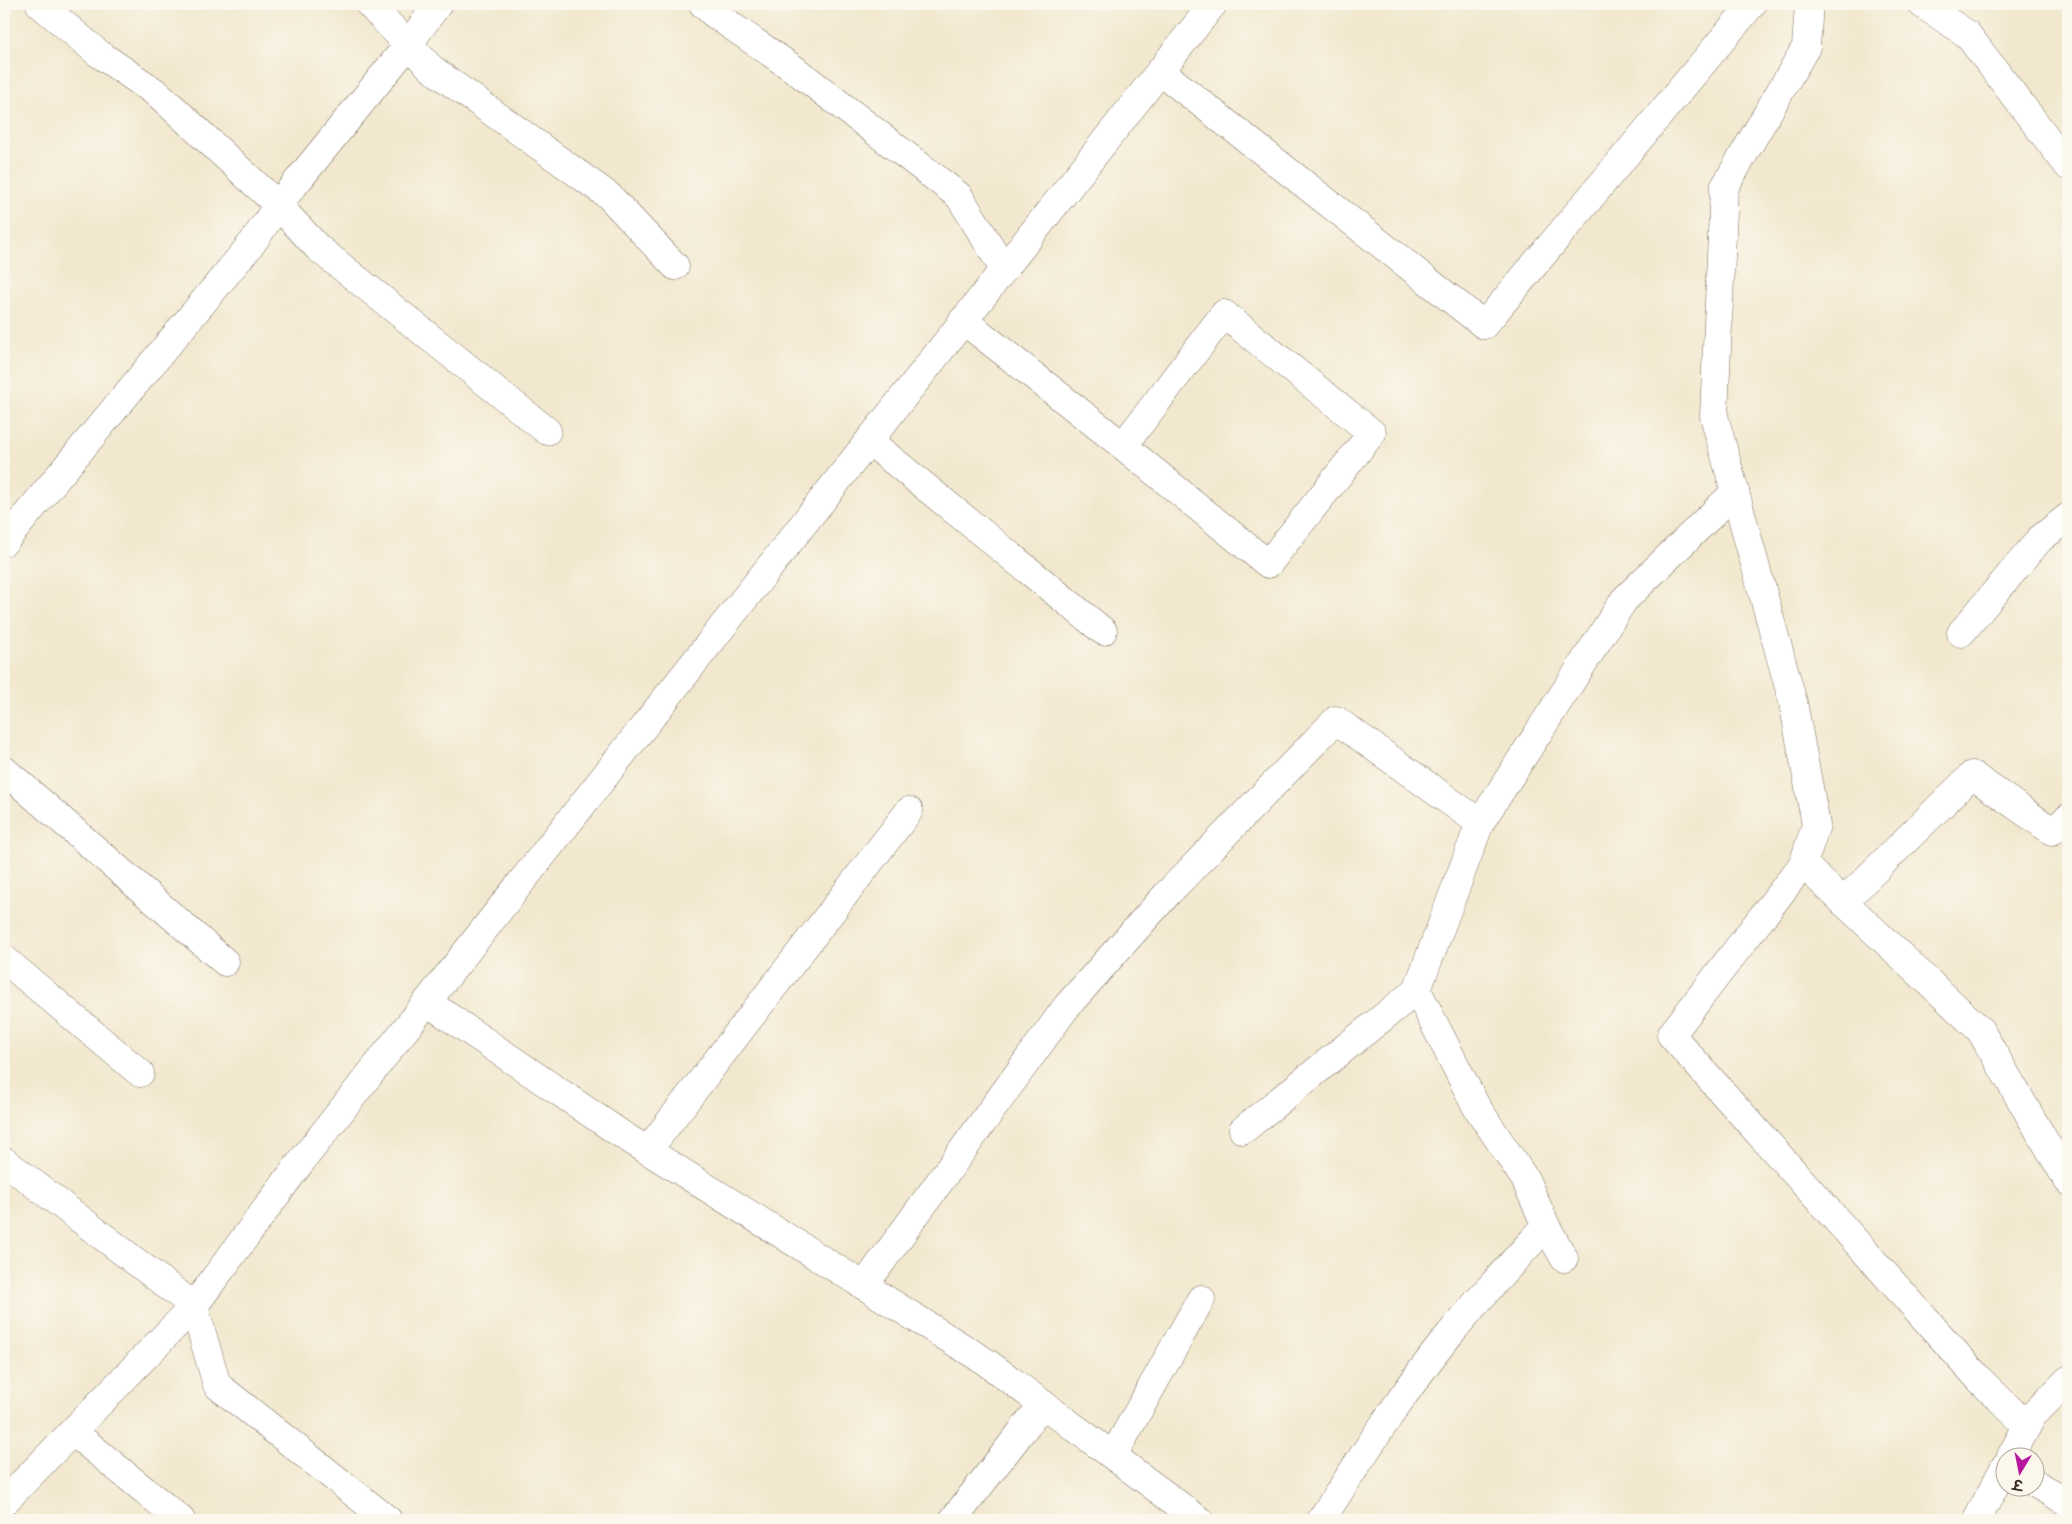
<svg xmlns="http://www.w3.org/2000/svg" width="2072" height="1524" viewBox="0 0 2072 1524" font-family="'Comic Neue','Playpen Sans Deva',sans-serif">
<rect width="100%" height="100%" fill="#fbf7ec"/>
<filter id="ink" filterUnits="userSpaceOnUse"><feTurbulence type="fractalNoise" baseFrequency=".02" numOctaves="2"/><feDisplacementMap in="SourceGraphic" scale="10" xChannelSelector="R" yChannelSelector="G"/><feConvolveMatrix kernelMatrix="1 2 1 2 8 2 1 2 1" color-interpolation-filters="sRGB"/></filter>
<filter id="wash" filterUnits="userSpaceOnUse"><feTurbulence type="fractalNoise" baseFrequency=".0096" numOctaves="4" result="noise"/><feDisplacementMap in="SourceGraphic" scale="20" xChannelSelector="R" yChannelSelector="G"/><feGaussianBlur stdDeviation="1.12" result="paint"/><feColorMatrix in="noise" values="0 0 0 0 0 0 0 0 0 0 0 0 0 0 0 0 0 1.4 0 .05"/><feComposite in="paint" operator="in"/></filter>
<g filter="url(#wash)">
<rect width="100%" height="100%" fill="#f2e8cf"/>
</g>
<g filter="url(#ink)">
<g fill="none" stroke-linecap="round" stroke-linejoin="round">
<defs>
<g id="minor">
<polyline points="40,4 98,53 158,94 278,205 408,45 438,4"/>
<polyline points="369,4 432,69 609,196 675,266"/>
<polyline points="703,4 714,14 794,69 959,196 1004,269"/>
<polyline points="1809,4 1806,47 1724,188 1714,416 1793,702 1816,825 1803,864 1980,1030 2068,1181"/>
<polyline points="1922,4 1967,34 2068,166"/>
<polyline points="1160,71 1484,325 1752,4"/>
<polyline points="963,320 1123,446 1268,564 1372,433 1224,314 1123,446"/>
<polyline points="869,441 1103,631"/>
<polyline points="4,542 253,242 278,205 318,248 547,431"/>
<polyline points="1961,633 2040,539 2068,517"/>
<polyline points="4,770 225,962"/>
<polyline points="1803,864 1671,1035 1979,1379 2027,1426"/>
<polyline points="1843,902 1972,775 2052,831 2068,818"/>
<polyline points="4,959 140,1073"/>
<polyline points="1417,990 1476,1106 1525,1179 1546,1226 1564,1258"/>
<polyline points="427,1002 621,1134 986,1362 1113,1456"/>
<polyline points="1243,1130 1417,990 1480,823 1624,600 1735,492"/>
<polyline points="648,1150 909,811"/>
<polyline points="4,1161 194,1306 300,1163 1213,4"/>
<polyline points="864,1286 1067,1006 1168,893 1336,720 1480,823"/>
<polyline points="73,1432 181,1520"/>
<polyline points="2011,1456 2033,1415 2068,1380"/>
<polyline points="2034,1483 2068,1502"/>
<polyline points="4,1502 194,1306 217,1385 388,1520"/>
<polyline points="953,1520 1043,1404"/>
<polyline points="1199,1520 1113,1456 1201,1299"/>
<path d="M 1321,1520 C 1362,1457 1402,1393 1449,1335 C 1480,1297 1513,1262 1546,1226"/>
<polyline points="1979,1520 1979,1516 2004,1468"/>
</g>
</defs>
<use href="#minor" stroke="#7b6c5c" stroke-width="29"/>
<use href="#minor" stroke="#fff" stroke-width="28"/>
</g>
</g>
<rect width="2072" height="1524" fill="none" stroke="#fbf7ec" stroke-width="20"/>
<g transform="translate(2020 1472) rotate(190)"><circle r="24" fill="#fbf7ec" stroke="#aea59a"/>
<path d="M0-4L9 19L0 12L-9 19Z" fill="#b5179e"/>
<text y="-8" font-size="14" font-weight="bold" text-anchor="middle" fill="#3b2a1e">उ</text>
</g>
</svg>
